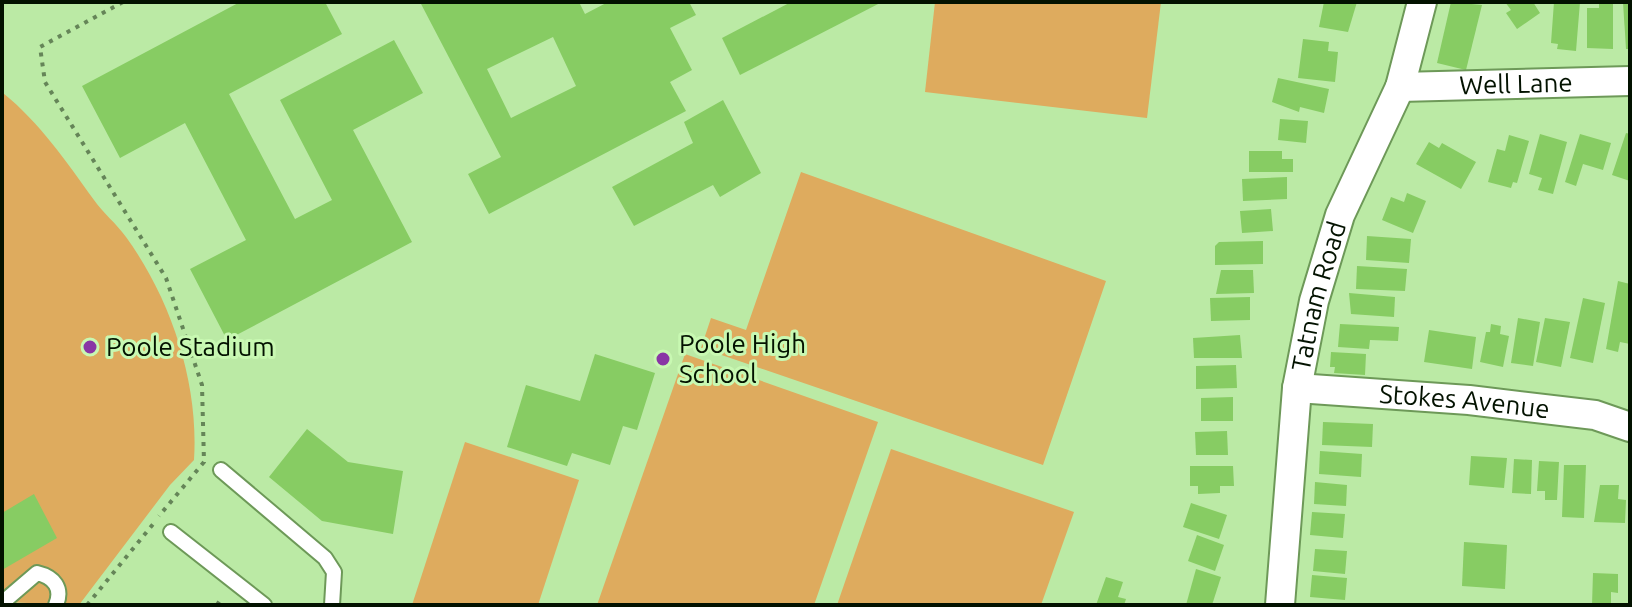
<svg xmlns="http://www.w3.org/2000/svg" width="1632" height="607" viewBox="0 0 1632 607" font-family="Ubuntu,sans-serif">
<rect width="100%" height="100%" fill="#bbeaa5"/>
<g fill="#deab5e">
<polygon points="935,2 1161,2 1147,118 925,92"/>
<path d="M 3,93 C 40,123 66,161 94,200 C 103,213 116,223 126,237 C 171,299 199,383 194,460 L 170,485 L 79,605 L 2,602 Z"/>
<polygon points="801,172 1106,281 1043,465 701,348 711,318 746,330"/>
<polygon points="685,354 878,422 814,605 597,605"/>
<polygon points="465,442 579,480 538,605 412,605"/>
<polygon points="891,449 1074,512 1041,605 837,605"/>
</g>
<g fill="#87cc63" fill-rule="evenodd">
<polygon points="240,2 325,2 342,34 229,94 295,219 332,200 280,100 394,40 423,93 353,130 412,242 227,340 190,269 246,240 185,123 120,158 82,86"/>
<path d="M 420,2 L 579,2 L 585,14 L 608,2 L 689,2 L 696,15 L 670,28 L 692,70 L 670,82 L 686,111 L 489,214 L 468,174 L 501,157 ZM 553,37 L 576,86 L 511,118 L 487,69 Z"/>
<polygon points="791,2 882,2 740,75 722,38"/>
<polygon points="1324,2 1357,2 1348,32 1319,27"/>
<polygon points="1451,2 1482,5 1466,70 1437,63"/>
<polygon points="1505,2 1533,2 1540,13 1517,29 1506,13 1511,10"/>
<polygon points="1554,2 1580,2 1576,51 1557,49 1558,44 1551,43"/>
<polygon points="1599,2 1613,2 1613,49 1587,48 1587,8 1599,8"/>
<polygon points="1623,2 1630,2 1630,49 1626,49"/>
<polygon points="1303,39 1329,42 1328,51 1338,52 1335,82 1298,78"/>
<polygon points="1278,78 1329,89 1324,113 1300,107 1299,112 1272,102"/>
<polygon points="723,100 761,173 720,197 713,185 634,226 612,187 693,143 684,122"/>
<polygon points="1280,119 1308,121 1306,143 1278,140"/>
<polygon points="1626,133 1630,134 1630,181 1612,175"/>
<polygon points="1540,134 1567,142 1553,194 1538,190 1542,178 1529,174"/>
<polygon points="1580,134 1611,143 1603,170 1583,164 1576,186 1565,182"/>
<polygon points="1509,135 1529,141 1517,183 1513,182 1511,188 1488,182 1497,149 1505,151"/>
<polygon points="1429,142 1439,148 1442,143 1476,162 1461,189 1416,164"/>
<polygon points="1249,151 1282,151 1282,159 1293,159 1293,172 1249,172"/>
<polygon points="1287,177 1287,199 1243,201 1242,179"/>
<polygon points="1407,193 1426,201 1413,233 1382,220 1391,197 1404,202"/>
<polygon points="1271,209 1273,231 1242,233 1240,211"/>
<polygon points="1367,236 1411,239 1409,263 1366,260"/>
<polygon points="1263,241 1263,264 1215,265 1215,246 1219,242"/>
<polygon points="1357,266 1407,269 1405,291 1356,289"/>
<polygon points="1221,270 1253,270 1254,293 1216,294"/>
<polygon points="1618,281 1630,284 1630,344 1620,342 1618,352 1606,349"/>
<polygon points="1349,293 1395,297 1394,317 1351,314"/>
<polygon points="1250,297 1250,320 1211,321 1210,298"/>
<polygon points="1583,298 1605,303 1593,363 1570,358"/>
<polygon points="1518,318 1540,322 1533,366 1511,363"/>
<polygon points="1545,318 1570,322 1561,367 1536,362"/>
<polygon points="1340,324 1399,327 1398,341 1370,340 1369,349 1338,347"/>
<polygon points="1491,324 1501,326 1500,334 1509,336 1503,367 1480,362 1486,332 1490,332"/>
<polygon points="1429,330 1476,337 1472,369 1424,362"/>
<polygon points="1240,335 1242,358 1194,358 1193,338"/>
<polygon points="1331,352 1366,354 1365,375 1334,373 1335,367 1330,367"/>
<polygon points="595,354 655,373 637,430 623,426 610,465 572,453 567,466 507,447 526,385 580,401"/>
<polygon points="1236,365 1237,388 1196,389 1196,366"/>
<polygon points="1233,397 1233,421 1201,421 1201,398"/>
<polygon points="1323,422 1373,424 1372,447 1322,445"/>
<polygon points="307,429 348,462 403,471 393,534 322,521 269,477"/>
<polygon points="1227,431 1228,455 1196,455 1195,432"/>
<polygon points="1320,451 1362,454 1361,477 1319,474"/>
<polygon points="1471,456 1507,458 1504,488 1469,485"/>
<polygon points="1514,459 1532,460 1531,494 1512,493"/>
<polygon points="1539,461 1559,462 1557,500 1545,500 1545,491 1537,491"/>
<polygon points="1564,465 1586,465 1584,518 1562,517"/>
<polygon points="1190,466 1233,466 1234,486 1220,486 1220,493 1198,494 1198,486 1190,486"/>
<polygon points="1315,482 1347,485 1346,506 1314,504"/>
<polygon points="1600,485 1619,485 1618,499 1626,500 1625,523 1594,522"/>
<polygon points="34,494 57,538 2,570 2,513"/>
<polygon points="1191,503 1227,515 1219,539 1183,527"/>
<polygon points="1312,512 1345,514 1343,538 1310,535"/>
<polygon points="1197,535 1224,545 1215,571 1188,561"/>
<polygon points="1464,542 1507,545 1505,589 1462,586"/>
<polygon points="1315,549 1347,551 1345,574 1313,571"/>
<polygon points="1196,569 1221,577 1212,605 1186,605"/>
<polygon points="1593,573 1618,574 1618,593 1611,592 1611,605 1592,605"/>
<polygon points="1312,575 1347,578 1345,600 1310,597"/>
<polygon points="1106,577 1123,582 1118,597 1126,599 1124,605 1096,605"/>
</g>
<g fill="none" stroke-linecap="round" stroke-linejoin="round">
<defs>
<g id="lane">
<polyline points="221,470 325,558 334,572 332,605"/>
<polyline points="171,532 264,605"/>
<path d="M 2,603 L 37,573 C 54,577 63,588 56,605"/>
</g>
<g id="street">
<path id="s1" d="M 1400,87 L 1630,81"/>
<path id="s2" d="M 1297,388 L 1469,400 L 1595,415 L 1630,427"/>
<path id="s3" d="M 1280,605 L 1297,388 L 1314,301 L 1340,215 L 1400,87 L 1422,2"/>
</g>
</defs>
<use href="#lane" stroke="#6d9958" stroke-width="18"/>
<use href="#street" stroke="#6d9958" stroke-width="32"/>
<g stroke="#658558" stroke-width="4" stroke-dasharray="4 6" stroke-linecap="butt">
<polyline points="123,2 40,47 45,82 166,278 202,385 204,462 159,516"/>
<polyline points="87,605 154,523"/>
<polyline points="217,605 222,597"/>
</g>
<use href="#lane" stroke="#fff" stroke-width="14"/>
<use href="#street" stroke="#fff" stroke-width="28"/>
</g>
<g fill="#8936a5" stroke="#c8f8b2" stroke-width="3">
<circle cx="90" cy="347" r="8"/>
<circle cx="663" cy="359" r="8"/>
</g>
<g text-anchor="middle" stroke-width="6" stroke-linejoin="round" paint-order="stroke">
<g font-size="26" fill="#031200" stroke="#c8f8b2">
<text dy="9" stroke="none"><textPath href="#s1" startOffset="116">Well Lane</textPath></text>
<text dy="9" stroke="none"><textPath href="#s3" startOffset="312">Tatnam Road</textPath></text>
<text dy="9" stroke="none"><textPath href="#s2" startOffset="168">Stokes Avenue</textPath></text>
</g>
<g font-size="26" fill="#031200" stroke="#c8f8b2" text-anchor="start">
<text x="679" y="353">Poole High<tspan x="679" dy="30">School</tspan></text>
<text x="106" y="356">Poole Stadium</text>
</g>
</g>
<rect width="1632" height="607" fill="none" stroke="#031200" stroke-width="8"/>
</svg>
